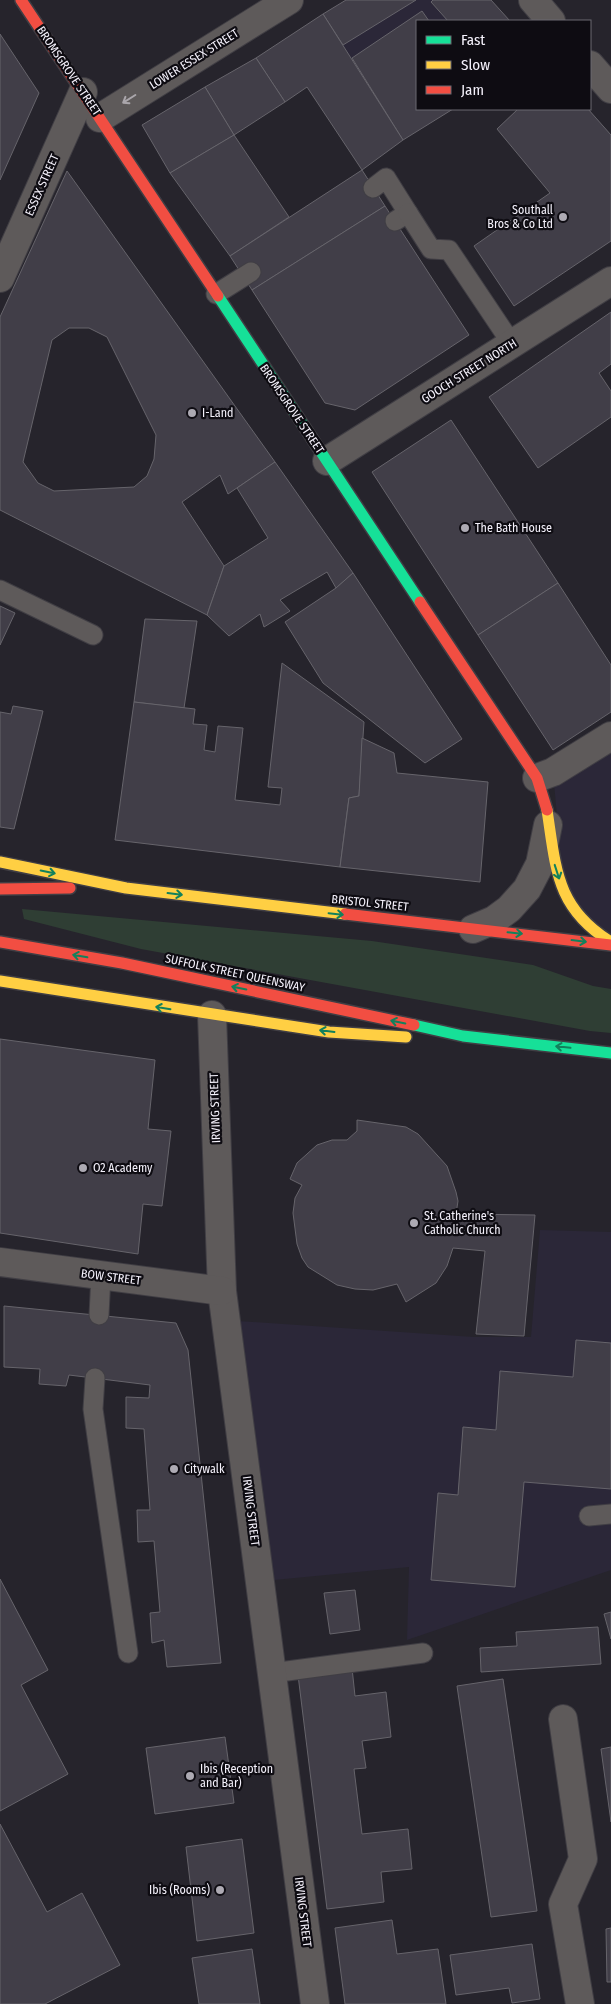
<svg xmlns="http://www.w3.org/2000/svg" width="611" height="2004" viewBox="0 0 611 2004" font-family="'Fira Sans Condensed',sans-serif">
<rect width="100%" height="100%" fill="#26242c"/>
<g fill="#2b2738">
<polygon points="346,0 433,0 431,3 448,21 417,21 417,109 453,109 403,140 323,14"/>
<polygon points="611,736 611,942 564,893 553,772"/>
<polygon points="540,1230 611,1232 611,1570 407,1640 409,1567 274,1580 238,1321 474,1337 531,1337"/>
</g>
<polygon fill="#2f3e34" points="22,909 372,941 533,965 593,986 611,989 611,1033 590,1031 141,949 24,919"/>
<g fill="#413e48" stroke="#66646b" fill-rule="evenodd">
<polygon points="346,0 416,0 343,45 323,14"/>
<polygon points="433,0 491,0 510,21 448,21 431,2"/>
<polygon points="422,11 429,21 417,21 417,109 453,109 403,140 352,58"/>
<polygon points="323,14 403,140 362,170 307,87 285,102 256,58"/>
<polygon points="0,34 39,93 0,180"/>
<polygon points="256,58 285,102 234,135 205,87"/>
<polygon points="205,87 234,135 170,173 142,125"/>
<polygon points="518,109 588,109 611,135 611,241 514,306 474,246 550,193 497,129"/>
<polygon points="234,135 289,217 230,256 170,173"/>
<polygon points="362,170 385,206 252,290 230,256"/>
<path d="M 67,171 L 275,462 L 228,494 L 220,475 L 182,502 L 224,566 L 207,615 L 0,510 L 0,317 ZM 69,328 L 89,328 L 107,337 L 156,435 L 154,459 L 147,476 L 134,487 L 54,491 L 38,483 L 23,462 L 52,340 Z"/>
<polygon points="385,206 469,335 355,410 325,403 252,290"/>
<polygon points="611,312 611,364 599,373 611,391 611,417 538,468 489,397"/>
<polygon points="451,420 558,583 478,635 372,472"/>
<polygon points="275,462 353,573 336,588 327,572 280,600 290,611 264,627 260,614 229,636 207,615 224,566 268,538 237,488"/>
<polygon points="353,573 462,739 425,763 323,683 285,622 336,588"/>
<polygon points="558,583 611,665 611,712 553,750 478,635"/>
<polygon points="0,606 15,613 0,645"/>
<polygon points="145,619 197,621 184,708 134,702"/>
<polygon points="282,663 364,722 359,796 349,798 340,867 115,840 134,702 195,709 193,724 207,725 204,750 215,752 218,726 243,728 235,800 280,805 282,788 268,787"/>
<polygon points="13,706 43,711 14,829 0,827 0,712 11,714"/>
<polygon points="362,738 394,753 397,773 488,782 480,882 340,867 349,798 359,796"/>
<polygon points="0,1039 155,1060 148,1129 171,1131 162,1206 143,1204 138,1254 0,1233"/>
<polygon points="357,1120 406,1127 418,1134 447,1166 456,1192 458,1201 456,1214 535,1215 524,1336 476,1334 485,1251 453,1248 447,1266 436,1283 406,1302 397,1284 373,1290 355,1289 337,1285 308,1267 302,1258 297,1244 293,1213 295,1198 302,1185 290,1179 297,1163 317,1145 332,1140 347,1140 357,1131"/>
<polygon points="4,1306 176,1323 188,1350 221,1663 167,1667 164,1640 152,1643 150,1613 160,1612 154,1541 138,1542 137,1510 150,1510 144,1429 126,1428 126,1397 149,1398 150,1385 69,1375 66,1386 39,1384 40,1369 4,1367"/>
<polygon points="576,1340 611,1343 611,1489 524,1482 515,1587 431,1580 438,1493 458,1495 463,1427 496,1430 500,1371 573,1377"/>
<polygon points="0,1579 48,1670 21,1685 68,1774 0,1811"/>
<polygon points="355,1590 360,1630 330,1634 324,1593"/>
<polygon points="611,1612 611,1639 604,1614"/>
<polygon points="598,1627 601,1664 481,1672 480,1648 517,1646 516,1632"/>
<polygon points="352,1668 355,1696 386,1692 391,1737 362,1741 366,1768 354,1769 362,1834 408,1829 412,1869 381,1872 384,1902 327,1909 298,1675"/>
<polygon points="503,1679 537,1911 491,1917 457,1686"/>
<polygon points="225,1737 234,1803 155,1814 146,1748"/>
<polygon points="611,1747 611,1822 601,1749"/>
<polygon points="0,1824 47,1912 82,1893 120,1965 45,2004 0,2004"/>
<polygon points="242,1839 254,1933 197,1941 186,1847"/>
<polygon points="392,1920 397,1954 438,1949 446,2004 345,2004 335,1928"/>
<polygon points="611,1928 611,1982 607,1982 606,1929"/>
<polygon points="532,1944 540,1999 512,2003 509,1988 456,1995 450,1955"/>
<polygon points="252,1949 260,2004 199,2004 192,1958"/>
</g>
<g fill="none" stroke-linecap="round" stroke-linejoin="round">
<defs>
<g id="lane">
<polyline points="373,188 386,178 408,213 395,221"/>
<polyline points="408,213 431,249 449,250 512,344"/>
<polyline points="216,294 251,272"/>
<polyline points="0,590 93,635"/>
<polyline points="99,1315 101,1275"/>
<polyline points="95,1378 93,1409 128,1653"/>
<polyline points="589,1516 611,1514"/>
<polyline points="272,1673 423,1653"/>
</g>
<g id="street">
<polyline points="533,0 551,21"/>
<polyline points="590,65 611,89"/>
<polyline points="100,118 289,0"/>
<polyline points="0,278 83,92"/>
<polyline points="327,461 611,281"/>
<polyline points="537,778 553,772 611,736"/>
<polyline points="473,929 494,920 509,909 527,889 540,864 548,825"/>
<polyline points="212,1015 222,1291 315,2004"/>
<polyline points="0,1262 222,1291"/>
<polyline points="563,1719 583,1859 563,1904 580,2004"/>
</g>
<g id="fast">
<polyline points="218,296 420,602"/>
<polyline points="414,1025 463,1036 611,1053"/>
</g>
<g id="slow">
<path d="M 547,810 C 556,869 556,908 611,942"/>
<polyline points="0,862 126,888 345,914"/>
<polyline points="0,981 329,1032 406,1037"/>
</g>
<g id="jam">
<polyline points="21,0 218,296"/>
<polyline points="420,602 537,778 547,810"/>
<polyline points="0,889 70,888"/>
<polyline points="345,914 611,945"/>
<polyline points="0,942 122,963 414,1025"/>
</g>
</defs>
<use href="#lane" stroke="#403e44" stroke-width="21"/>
<use href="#street" stroke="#403e44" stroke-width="30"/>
<use href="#fast" stroke="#403e44" stroke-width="14"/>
<use href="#slow" stroke="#403e44" stroke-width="14"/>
<use href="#jam" stroke="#403e44" stroke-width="14"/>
<use href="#lane" stroke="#5e5a5a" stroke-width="19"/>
<use href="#street" stroke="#5e5a5a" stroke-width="28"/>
<use href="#fast" stroke="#16e098" stroke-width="11"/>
<use href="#slow" stroke="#ffcf43" stroke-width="11"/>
<use href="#jam" stroke="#f24e42" stroke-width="11"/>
</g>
<defs><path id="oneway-shaft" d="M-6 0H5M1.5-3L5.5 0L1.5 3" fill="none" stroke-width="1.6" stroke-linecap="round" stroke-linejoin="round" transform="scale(1.25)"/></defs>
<use stroke="#aaa6ab" href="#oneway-shaft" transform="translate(129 99) rotate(148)"/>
<g stroke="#12815c">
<use href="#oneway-shaft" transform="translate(48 872) rotate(12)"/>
<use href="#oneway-shaft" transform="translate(557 872) rotate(72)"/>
<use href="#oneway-shaft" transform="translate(175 894) rotate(7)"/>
<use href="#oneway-shaft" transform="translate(336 914) rotate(6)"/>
<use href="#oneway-shaft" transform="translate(515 933) rotate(6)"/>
<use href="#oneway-shaft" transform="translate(579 941) rotate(7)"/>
<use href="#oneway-shaft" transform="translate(80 956) rotate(-170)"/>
<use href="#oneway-shaft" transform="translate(239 988) rotate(-168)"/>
<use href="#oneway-shaft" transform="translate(163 1008) rotate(-171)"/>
<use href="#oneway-shaft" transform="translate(398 1022) rotate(-168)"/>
<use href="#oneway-shaft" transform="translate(327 1031) rotate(-173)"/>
<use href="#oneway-shaft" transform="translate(563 1047) rotate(-174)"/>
</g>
<g fill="#adaab3" stroke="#0e0c12" stroke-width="2">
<circle cx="563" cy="217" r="5"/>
<circle cx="192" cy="413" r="5"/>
<circle cx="465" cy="528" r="5"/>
<circle cx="83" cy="1168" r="5"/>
<circle cx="414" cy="1223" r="5"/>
<circle cx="174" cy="1469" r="5"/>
<circle cx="190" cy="1776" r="5"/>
<circle cx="220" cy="1890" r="5"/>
</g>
<g text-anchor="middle" stroke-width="4.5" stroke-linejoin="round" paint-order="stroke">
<g font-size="12" fill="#f5f2fc" stroke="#0e0c12">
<text transform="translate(194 59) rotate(-32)" y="4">LOWER ESSEX STREET</text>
<text transform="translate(69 71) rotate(56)" y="4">BROMSGROVE STREET</text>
<text transform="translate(42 185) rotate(-66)" y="4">ESSEX STREET</text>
<text transform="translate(469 371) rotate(-32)" y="4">GOOCH STREET NORTH</text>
<text transform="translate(292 409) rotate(56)" y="4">BROMSGROVE STREET</text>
<text transform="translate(370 903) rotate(6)" y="4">BRISTOL STREET</text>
<text transform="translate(235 973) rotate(12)" y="4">SUFFOLK STREET QUEENSWAY</text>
<text transform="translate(215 1108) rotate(-92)" y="4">IRVING STREET</text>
<text transform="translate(111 1277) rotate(7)" y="4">BOW STREET</text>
<text transform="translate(251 1511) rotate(83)" y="4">IRVING STREET</text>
<text transform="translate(303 1912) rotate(83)" y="4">IRVING STREET</text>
</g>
<g font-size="12" fill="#f5f2fc" stroke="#0e0c12" text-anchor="start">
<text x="553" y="214" text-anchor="end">Southall<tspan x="553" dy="14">Bros &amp; Co Ltd</tspan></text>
<text x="202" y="417">I-Land</text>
<text x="475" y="532">The Bath House</text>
<text x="93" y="1172">O2 Academy</text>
<text x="424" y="1220">St. Catherine's<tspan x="424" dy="14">Catholic Church</tspan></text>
<text x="184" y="1473">Citywalk</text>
<text x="200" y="1773">Ibis (Reception<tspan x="200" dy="14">and Bar)</tspan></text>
<text x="210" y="1894" text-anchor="end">Ibis (Rooms)</text>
</g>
</g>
<rect x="416" y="20" width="175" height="90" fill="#0e0c12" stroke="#6a6870"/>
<rect x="426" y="36" width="25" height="8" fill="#16e098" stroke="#6a6870"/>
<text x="461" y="45" font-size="15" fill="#f5f2fc">Fast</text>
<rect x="426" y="61" width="25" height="8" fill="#ffcf43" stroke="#6a6870"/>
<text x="461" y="70" font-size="15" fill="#f5f2fc">Slow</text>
<rect x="426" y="86" width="25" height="8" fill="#f24e42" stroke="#6a6870"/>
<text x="461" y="95" font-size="15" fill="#f5f2fc">Jam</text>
</svg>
